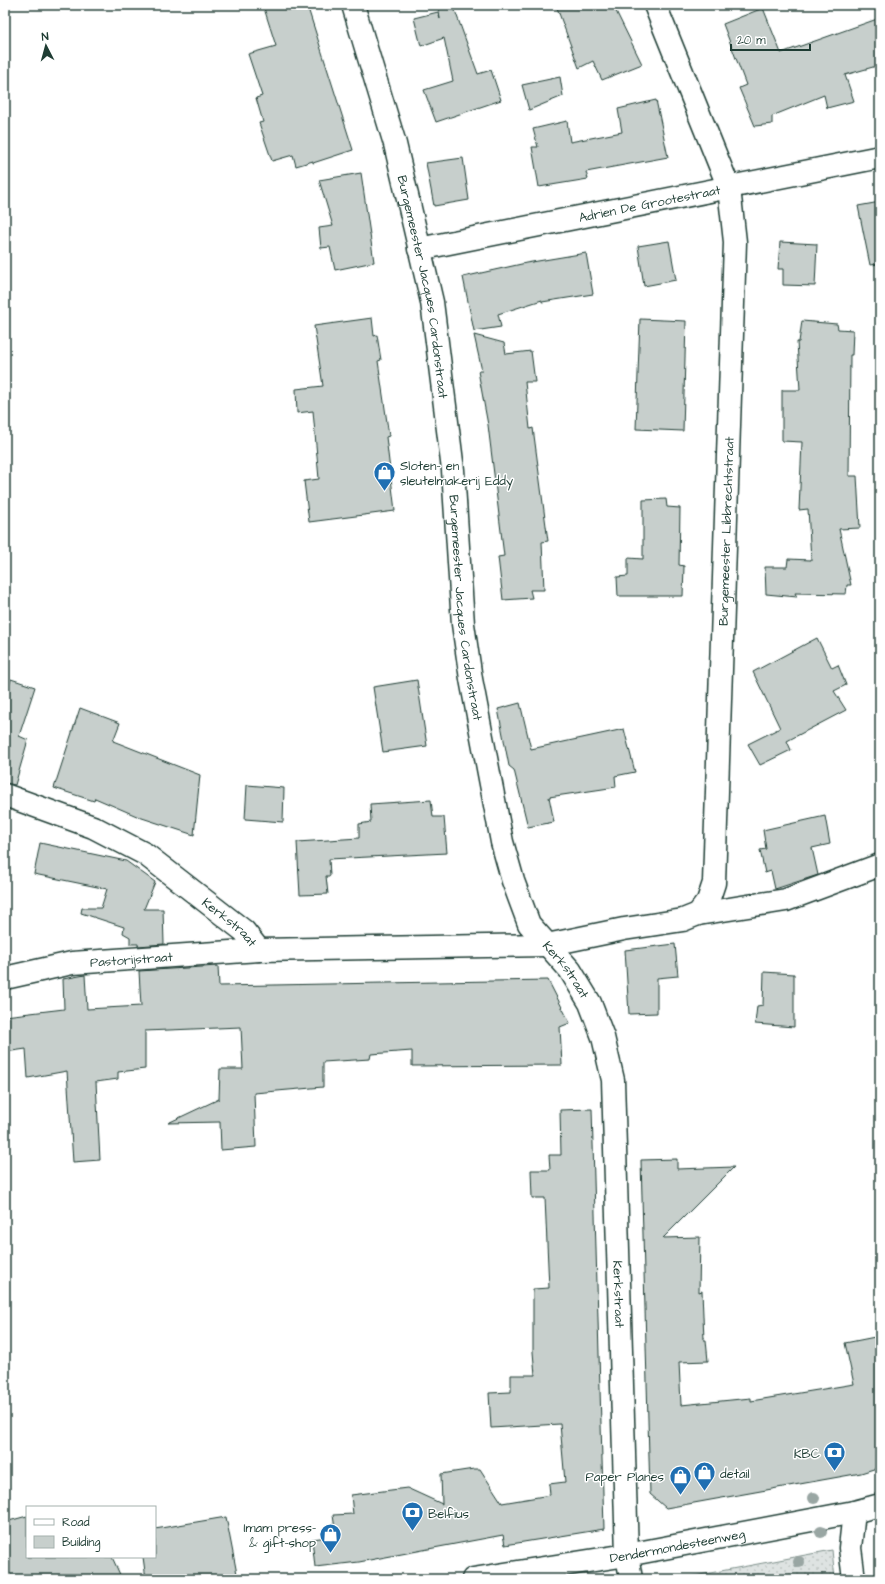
<svg xmlns="http://www.w3.org/2000/svg" width="885" height="1584" viewBox="0 0 885 1584" font-family="'Architects Daughter',sans-serif">
<defs>
<pattern id="grass-dots" width="8" height="8" patternUnits="userSpaceOnUse"><rect width="8" height="8" fill="#dee3e2"/><path d="M2 2h.1M6 6h.1" fill="none" stroke="#bec4c2" stroke-width="1.8" stroke-linecap="round"/></pattern>
</defs>
<rect width="100%" height="100%" fill="#fff"/>
<filter id="ink" filterUnits="userSpaceOnUse"><feTurbulence type="fractalNoise" baseFrequency=".025" numOctaves="2"/><feDisplacementMap in="SourceGraphic" scale="8" xChannelSelector="R" yChannelSelector="G"/><feConvolveMatrix kernelMatrix="1 2 1 2 8 2 1 2 1" color-interpolation-filters="sRGB"/></filter>
<g filter="url(#ink)">
<polygon fill="url(#grass-dots)" stroke="#7e908b" points="832,1550 835,1579 689,1579 689,1577"/>
<g fill="#c7cfcc" stroke="#1f3d34">
<polygon points="263,5 307,5 353,150 313,163 313,161 296,166 293,155 272,161 259,123 263,122 256,98 262,96 248,54 276,46"/>
<polygon points="438,5 453,5 478,74 491,70 501,100 436,122 424,90 453,81 444,38 421,46 414,18 438,12 440,19"/>
<polygon points="556,5 613,5 642,64 602,80 593,61 579,68"/>
<polygon points="763,8 781,53 880,18 880,65 845,75 854,101 827,108 824,95 772,116 772,124 755,126 739,88 746,85 723,24"/>
<polygon points="560,77 563,96 529,110 522,85"/>
<polygon points="656,100 668,157 586,172 588,179 539,187 532,147 538,147 533,129 567,121 570,142 622,132 618,109"/>
<polygon points="463,158 469,200 434,206 426,163"/>
<polygon points="361,173 374,262 335,270 330,247 321,248 319,228 333,226 319,180"/>
<polygon points="880,202 880,264 870,265 858,206"/>
<polygon points="669,241 676,280 644,286 638,246"/>
<polygon points="780,242 817,244 815,286 783,285 783,269 778,269"/>
<polygon points="586,253 593,294 542,302 542,300 498,314 501,327 474,331 463,277 526,263"/>
<polygon points="372,318 374,336 377,335 381,360 378,361 389,436 386,437 395,511 309,522 304,481 319,479 313,411 297,413 296,389 323,386 314,326"/>
<polygon points="640,319 686,321 683,431 636,429"/>
<polygon points="802,321 837,324 838,329 853,330 852,355 850,355 849,476 857,476 860,528 839,529 851,585 847,585 846,594 795,593 797,597 766,594 765,567 787,567 788,559 811,560 808,509 799,510 802,442 782,441 782,390 800,390 797,342 799,342"/>
<polygon points="474,335 504,343 506,354 531,351 535,382 525,382 530,429 533,428 548,541 542,542 544,590 530,590 532,598 503,600 498,557 504,556 488,425 478,371 482,371"/>
<polygon points="666,499 667,507 680,508 679,565 684,566 683,596 618,596 617,577 628,576 628,558 643,559 643,500"/>
<polygon points="817,638 832,668 838,665 846,685 834,691 846,710 787,741 791,750 760,765 748,744 780,728 753,672"/>
<polygon points="11,679 35,687 19,736 28,740 15,785 5,783 5,700"/>
<polygon points="417,680 427,746 383,752 373,687"/>
<polygon points="520,703 531,749 624,729 635,772 615,776 616,787 549,797 554,822 528,827 514,770 509,766 498,709"/>
<polygon points="80,708 120,723 113,741 200,775 194,835 139,817 95,798 94,801 54,788"/>
<polygon points="247,785 284,788 283,822 245,819"/>
<polygon points="431,800 433,817 444,817 447,853 329,859 330,876 326,876 328,894 300,895 297,842 359,838 359,824 371,822 370,804"/>
<polygon points="825,816 830,844 812,848 818,875 775,889 771,871 765,873 760,850 766,849 763,830"/>
<polygon points="40,843 126,861 155,882 144,909 163,909 164,944 138,946 138,944 130,944 130,937 123,933 124,927 81,913 82,908 101,908 107,889 34,874"/>
<polygon points="675,944 678,976 657,978 657,1013 629,1014 625,950"/>
<polygon points="218,966 219,986 548,980 570,1023 560,1027 562,1065 412,1066 412,1051 371,1054 370,1059 323,1062 323,1087 254,1093 256,1147 221,1150 220,1122 168,1123 219,1099 220,1069 243,1069 241,1027 145,1031 145,1069 118,1072 118,1079 96,1082 100,1160 73,1162 67,1071 28,1078 26,1049 5,1052 5,1016 64,1009 63,979 85,975 87,1009 141,1006 139,971"/>
<polygon points="764,972 794,974 794,1027 755,1024 757,1006 763,1005"/>
<polygon points="592,1109 604,1529 505,1545 503,1535 359,1562 315,1567 312,1539 336,1536 333,1515 353,1514 351,1495 407,1488 442,1504 441,1474 474,1469 480,1469 502,1503 550,1495 549,1484 565,1482 560,1424 491,1428 489,1393 511,1392 511,1375 535,1375 533,1352 533,1289 549,1288 545,1198 532,1198 531,1170 550,1170 549,1155 561,1155 560,1110"/>
<polygon points="677,1159 677,1169 734,1167 663,1238 700,1237 699,1292 702,1291 704,1340 706,1340 708,1361 679,1362 681,1405 751,1398 751,1401 854,1384 845,1343 880,1336 880,1467 861,1473 666,1508 650,1494 641,1160"/>
<polygon points="27,1516 27,1557 112,1557 122,1579 5,1579 5,1522"/>
<polygon points="226,1517 238,1579 146,1579 143,1557 155,1557 155,1529"/>
</g>
<g fill="none" stroke-linecap="round" stroke-linejoin="round">
<defs>
<g id="minor">
<path id="s1" d="M 419,249 L 880,157"/>
<path id="s2" d="M 5,795 L 93,827 L 145,854 L 244,931 L 259,950"/>
<polyline points="698,914 786,900 880,865"/>
<path id="s3" d="M 5,978 L 72,963 L 259,950 L 547,945 L 624,929 L 683,920 L 698,914 L 708,901 L 714,883 L 735,242 L 729,188 L 655,5"/>
<polyline points="854,1512 850,1548 854,1579"/>
<polyline points="627,1555 631,1579"/>
</g>
<g id="tertiary">
<path id="s4" d="M 353,5 L 395,144 L 432,302 L 453,470 L 463,624 L 471,679 L 502,842 L 513,881 L 529,924 L 570,970 L 590,1003 L 603,1037 L 613,1080 L 627,1555"/>
</g>
<g id="secondary">
<path id="s5" d="M 473,1579 L 627,1555 L 854,1512 L 880,1505"/>
</g>
</defs>
<use href="#minor" stroke="#1f3d34" stroke-width="25"/>
<use href="#tertiary" stroke="#1f3d34" stroke-width="25"/>
<use href="#secondary" stroke="#1f3d34" stroke-width="25"/>
<use href="#minor" stroke="#fff" stroke-width="22"/>
<use href="#tertiary" stroke="#fff" stroke-width="22"/>
<use href="#secondary" stroke="#fff" stroke-width="22"/>
</g>
<g fill="#99a6a3">
<circle cx="814" cy="1498" r="6"/>
<circle cx="821" cy="1532" r="6"/>
<circle cx="799" cy="1562" r="6"/>
</g>
</g>
<defs>
<symbol id="shop-pin" viewBox="-11 -11 22 30"><path d="M0 17L-7.5 6A9.5 9.5 0 1 1 7.5 6Z" fill="#1f6fb2" stroke="#fff"/><path d="M-5-2.5h2.3a2.7 3.5 0 0 1 5.4 0H5L5.5 6h-11ZM-1.5-2.5h3a1.5 2.3 0 0 0-3 0Z" fill="#fff"/></symbol>
<symbol id="bank-pin" viewBox="-11 -11 22 30"><path d="M0 17L-7.5 6A9.5 9.5 0 1 1 7.5 6Z" fill="#1f6fb2" stroke="#fff"/><path d="M-6-4H6V4H-6ZM0-2.3a2.3 2.3 0 1 0 0 4.6a2.3 2.3 0 1 0 0-4.6Z" fill="#fff"/></symbol>
</defs>
<g fill-rule="evenodd">
<use href="#shop-pin" x="372" y="460" width="25" height="34"/>
<use href="#bank-pin" x="822" y="1440" width="25" height="34"/>
<use href="#shop-pin" x="692" y="1460" width="25" height="34"/>
<use href="#shop-pin" x="668" y="1464" width="25" height="34"/>
<use href="#bank-pin" x="400" y="1500" width="25" height="34"/>
<use href="#shop-pin" x="318" y="1522" width="25" height="34"/>
</g>
<g text-anchor="middle" stroke-width="3" stroke-linejoin="round" paint-order="stroke">
<g font-size="13" fill="#1f3d34" stroke="#fff">
<text dy="5" stroke="none"><textPath href="#s1" startOffset="235">Adrien De Grootestraat</textPath></text>
<text dy="5" stroke="none"><textPath href="#s4" startOffset="291">Burgemeester Jacques Cardonstraat</textPath></text>
<text dy="5" stroke="none"><textPath href="#s3" startOffset="1086">Burgemeester Libbrechtstraat</textPath></text>
<text dy="5" stroke="none"><textPath href="#s4" startOffset="615">Burgemeester Jacques Cardonstraat</textPath></text>
<text dy="5" stroke="none"><textPath href="#s2" startOffset="261">Kerkstraat</textPath></text>
<text dy="5" stroke="none"><textPath href="#s3" startOffset="128">Pastorijstraat</textPath></text>
<text dy="5" stroke="none"><textPath href="#s4" startOffset="998">Kerkstraat</textPath></text>
<text dy="5" stroke="none"><textPath href="#s4" startOffset="1334">Kerkstraat</textPath></text>
<text dy="5" stroke="none"><textPath href="#s5" startOffset="207">Dendermondesteenweg</textPath></text>
</g>
<g font-size="13" fill="#1f3d34" stroke="#fff" text-anchor="start">
<text x="400" y="470">Sloten- en<tspan x="400" dy="15">sleutelmakerij Eddy</tspan></text>
<text x="820" y="1458" text-anchor="end">KBC</text>
<text x="720" y="1478">detail</text>
<text x="664" y="1481" text-anchor="end">Paper Planes</text>
<text x="428" y="1518">Belfius</text>
<text x="316" y="1532" text-anchor="end">Imam press-<tspan x="316" dy="15">&amp; gift-shop</tspan></text>
</g>
</g>
<rect width="885" height="1584" fill="none" stroke="#fff" stroke-width="20"/>
<rect x="10" y="10" width="865" height="1564" fill="none" stroke="#1f3d34" stroke-width="1.5" filter="url(#ink)"/>
<rect x="26" y="1506" width="130" height="52" fill="#ffffff" stroke="#a5b1ae"/>
<rect x="34" y="1519" width="20" height="6" fill="#ffffff" stroke="#a5b1ae"/>
<text x="62" y="1526" font-size="12" fill="#1f3d34">Road</text>
<rect x="34" y="1536" width="20" height="12" fill="#c7cfcc" stroke="#a5b1ae"/>
<text x="62" y="1546" font-size="12" fill="#1f3d34">Building</text>
<g transform="translate(46 46) rotate(354)" stroke="#ffffff" stroke-width="3" paint-order="stroke">
<path d="M0-3L7 15L0 10L-7 15Z" fill="#1f3d34"/>
<text y="-6" font-size="11" font-weight="bold" text-anchor="middle" fill="#1f3d34">N</text>
</g>
<path d="M731 44v6h79v-6" fill="none" stroke="#1f3d34" stroke-width="2"/>
<text x="737" y="44" font-size="12" fill="#1f3d34" stroke="#ffffff" stroke-width="3" paint-order="stroke">20 m</text>
</svg>
